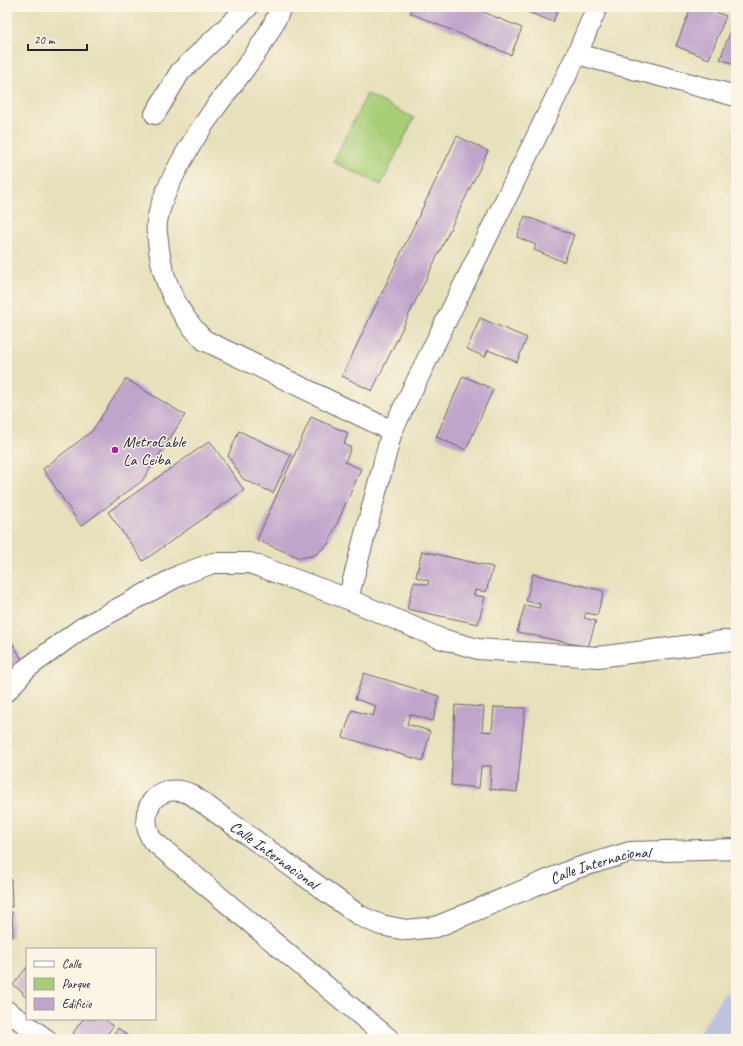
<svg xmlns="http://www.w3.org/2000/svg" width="743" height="1046" viewBox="0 0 743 1046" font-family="Caveat,sans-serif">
<rect width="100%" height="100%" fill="#fcf5e5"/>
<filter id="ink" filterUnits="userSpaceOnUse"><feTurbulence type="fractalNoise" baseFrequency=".025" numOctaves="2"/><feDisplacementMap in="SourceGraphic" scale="8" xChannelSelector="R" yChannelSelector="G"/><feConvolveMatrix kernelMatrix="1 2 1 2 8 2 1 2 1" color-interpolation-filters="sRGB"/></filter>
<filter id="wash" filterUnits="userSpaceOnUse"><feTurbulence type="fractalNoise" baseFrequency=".012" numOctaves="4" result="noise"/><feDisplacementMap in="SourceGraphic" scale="16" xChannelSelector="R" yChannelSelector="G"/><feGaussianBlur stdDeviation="0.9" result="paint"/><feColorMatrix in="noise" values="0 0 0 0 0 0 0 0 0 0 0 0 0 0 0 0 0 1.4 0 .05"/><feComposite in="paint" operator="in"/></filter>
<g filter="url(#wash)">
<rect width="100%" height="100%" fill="#e6e0bb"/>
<polygon fill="#bdc3de" points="724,993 736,994 736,1039 695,1039"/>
<polygon fill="#a8cd76" stroke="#657858" points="367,94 414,118 381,185 333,162"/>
<g id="blocks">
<g fill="#bfa4cb">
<polygon points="413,7 471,7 522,28 511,55 410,13"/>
<polygon points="522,7 559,7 553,22 521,9"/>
<polygon points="691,7 704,7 726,16 709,59 676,46"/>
<polygon points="732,27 736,29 736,65 720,59"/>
<polygon points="457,136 488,151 372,391 342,376"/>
<polygon points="525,216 574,235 564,262 534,250 536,245 517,237"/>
<polygon points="480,318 527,338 517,362 488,350 485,357 467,349"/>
<polygon points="463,376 493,389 466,450 436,437"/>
<polygon points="126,379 185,415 142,481 81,526 43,469 92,431"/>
<polygon points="311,417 348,433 344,444 351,448 345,462 361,469 328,544 315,555 300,558 257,540"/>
<polygon points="239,431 291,455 273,493 243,479 228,456"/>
<polygon points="210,441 244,490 143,561 108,512"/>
<polygon points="422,551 493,567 486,592 475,590 474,595 485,597 478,624 407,609 414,582 428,585 429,581 416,577"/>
<polygon points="533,574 604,591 597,615 586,613 584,618 596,621 588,647 517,632 525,605 539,608 540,604 526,601"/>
<polygon points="7,634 24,663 7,673"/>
<polygon points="364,673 439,696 433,721 410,714 407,724 430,731 423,761 343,737 352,710 373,716 376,706 355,699"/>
<polygon points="455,705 484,707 482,731 492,732 494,707 525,708 517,792 490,789 491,766 481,766 479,788 451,785"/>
<polygon points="7,879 11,879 12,907 7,907"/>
<polygon points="7,912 12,912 13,937 7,937"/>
<polygon points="27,967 27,998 22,994 23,992 13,985"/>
<polygon points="83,1019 104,1019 113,1026 108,1033 112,1036 118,1028 132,1039 82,1039 73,1033"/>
</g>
</g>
</g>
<g filter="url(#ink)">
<use href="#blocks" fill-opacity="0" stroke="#676468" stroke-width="1"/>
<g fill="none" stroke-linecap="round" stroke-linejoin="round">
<defs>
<g id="minor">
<path d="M 281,7 C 266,46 236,78 213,111 C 193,139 162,189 157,222 C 156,228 157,235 158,240 C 161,279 176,312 204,340 L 392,431"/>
<polyline points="577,54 736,96"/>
<polyline points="155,114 180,72 248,7"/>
<polyline points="348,599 392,431 577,54 597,7"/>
<polyline points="7,691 26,669 82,628 180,575 213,563 250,563 348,599 439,638 478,649 598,657 724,641 736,642"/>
<polyline points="7,1011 46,1039"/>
<path id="s1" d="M 389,1039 L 152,840 C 135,809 159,779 192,795 L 360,916 L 381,925 L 406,930 L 436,927 L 574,869 L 630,852 L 736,849"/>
</g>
</defs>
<use href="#minor" stroke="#676468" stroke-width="22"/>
<use href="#minor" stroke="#fff" stroke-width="20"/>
</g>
</g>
<circle fill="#b5179e" stroke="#fcf5e5" stroke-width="1.5" cx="115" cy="450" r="4"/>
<g text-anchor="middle" stroke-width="3" stroke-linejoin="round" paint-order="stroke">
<g font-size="16" fill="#22223b" stroke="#fcf5e5" text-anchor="start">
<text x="123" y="447">MetroCable<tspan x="123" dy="18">La Ceiba</tspan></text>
</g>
<g font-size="16" fill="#22223b" stroke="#fcf5e5">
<text dy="6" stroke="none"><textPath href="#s1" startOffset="496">Calle Internacional</textPath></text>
<text dy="6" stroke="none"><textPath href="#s1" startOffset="856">Calle Internacional</textPath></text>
</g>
</g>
<rect width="743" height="1046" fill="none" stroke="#fcf5e5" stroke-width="24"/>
<rect x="26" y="948" width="130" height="72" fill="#fcf5e5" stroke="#a5a1a1"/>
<rect x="34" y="961" width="20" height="6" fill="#ffffff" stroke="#a5a1a1"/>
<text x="62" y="968" font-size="12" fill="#22223b">Calle</text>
<rect x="34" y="978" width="20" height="12" fill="#a8cd76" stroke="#a5a1a1"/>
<text x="62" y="988" font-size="12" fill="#22223b">Parque</text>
<rect x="34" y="998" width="20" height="12" fill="#bfa4cb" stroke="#a5a1a1"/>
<text x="62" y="1008" font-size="12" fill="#22223b">Edificio</text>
<path d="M28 44v6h59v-6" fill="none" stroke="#22223b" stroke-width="2"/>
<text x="34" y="44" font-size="12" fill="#22223b" stroke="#fcf5e5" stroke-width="3" paint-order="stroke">20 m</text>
</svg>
